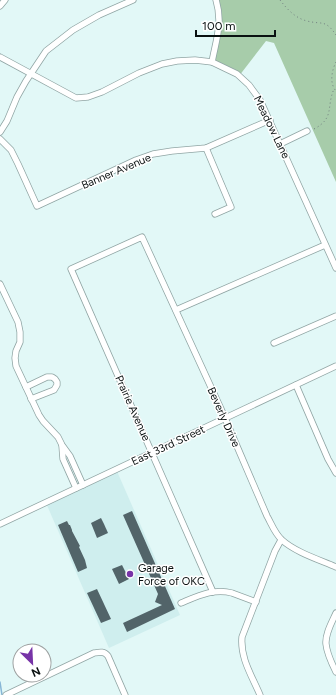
<svg xmlns="http://www.w3.org/2000/svg" width="336" height="695" viewBox="0 0 336 695" font-family="Figtree,sans-serif">
<rect width="100%" height="100%" fill="#e2f8f7"/>
<polygon fill="#cfeeee" points="116,469 180,615 109,648 46,503"/>
<polygon fill="#a7ccaa" points="216,0 336,0 336,182 274,43 266,41 239,76 212,62 216,43"/>
<g fill="none" stroke-linecap="round" stroke-linejoin="round">
<polyline stroke="#87b6d6" stroke-width="1.5" points="0,682 2,695"/>
</g>
<g fill="#526469">
<polygon points="132,511 175,609 127,632 123,623 162,605 155,602 158,594 123,515"/>
<polygon points="101,518 104,524 108,533 97,538 91,523"/>
<polygon points="67,521 69,525 70,525 72,530 72,531 80,546 79,547 85,560 87,568 78,572 58,525"/>
<polygon points="122,565 129,579 119,584 112,569"/>
<polygon points="97,589 111,619 101,623 87,593"/>
</g>
<g fill="none" stroke-linecap="round" stroke-linejoin="round">
<defs>
<g id="minor">
<polyline points="0,6 5,0"/>
<polyline points="0,57 76,98 88,97 102,92 139,73 162,64 177,61 195,60 212,62 237,74 249,85 260,100 336,268"/>
<path d="M 212,62 C 216,40 223,23 216,0"/>
<polyline points="0,132 7,121 17,97 26,81 46,51 73,30 99,15 133,0"/>
<polyline points="0,139 11,150 18,164 37,206 136,160 153,154 172,151 206,148 270,120"/>
<polyline points="280,144 307,131"/>
<polyline points="206,148 231,207 215,214"/>
<polyline points="0,284 18,322 20,332 20,342 16,351 15,358 16,366 39,415 43,421 58,437 62,445 70,456 83,485"/>
<polyline points="176,310 325,245"/>
<polyline points="274,343 336,316"/>
<polyline points="296,385 328,459 336,473"/>
<polyline points="26,387 47,377 52,377 55,379 57,382 57,385 54,390 31,399"/>
<polyline points="62,446 63,459 76,488"/>
<polyline points="0,524 336,366"/>
<path d="M 213,592 L 71,269 L 142,237 L 221,409 L 267,516 C 271,523 275,534 282,540 C 295,552 320,560 336,567"/>
<path d="M 181,603 C 198,596 214,588 232,593 C 240,596 248,599 256,602"/>
<path d="M 336,613 C 332,622 325,634 326,644 C 327,654 332,664 336,672"/>
<path d="M 6,695 L 94,653 C 100,652 104,651 108,656 L 125,695"/>
<path d="M 260,695 C 252,676 240,658 242,637 L 275,551 L 281,540"/>
</g>
</defs>
<use href="#minor" stroke="#90a5a4" stroke-width="7"/>
<g stroke="#717f7f" stroke-width="1" stroke-dasharray="1 3" stroke-linecap="butt">
<path d="M 280,0 C 287,9 295,18 307,21 C 323,25 325,19 336,35"/>
<path d="M 336,62 C 332,70 329,83 336,91"/>
<path d="M 314,129 C 335,118 326,107 334,89"/>
</g>
<use href="#minor" stroke="#fff" stroke-width="5.5"/>
</g>
<circle fill="#7733a7" stroke="#fff" stroke-width="1.5" cx="130" cy="574" r="4"/>
<g text-anchor="middle" stroke-width="3" stroke-linejoin="round" paint-order="stroke">
<g font-size="11" fill="#0a1111" stroke="#fff">
<text transform="translate(272 127) rotate(64)" y="4">Meadow Lane</text>
<text transform="translate(116 171) rotate(-23)" y="4">Banner Avenue</text>
<text transform="translate(133 408) rotate(66)" y="4">Prairie Avenue</text>
<text transform="translate(224 417) rotate(66)" y="4">Beverly Drive</text>
<text transform="translate(168 445) rotate(-25)" y="4">East 33rd Street</text>
</g>
<g font-size="11" fill="#0a1111" stroke="#fff" text-anchor="start">
<text x="138" y="572">Garage<tspan x="138" dy="13">Force of OKC</tspan></text>
</g>
</g>
<g transform="translate(32 663) rotate(156)"><circle r="19" fill="#ffffff" stroke="#9da0a0"/>
<path d="M0-3L7 15L0 10L-7 15Z" fill="#7733a7"/>
<text y="-6" font-size="11" font-weight="bold" text-anchor="middle" fill="#0a1111">N</text>
</g>
<path d="M196 30v6h79v-6" fill="none" stroke="#0a1111" stroke-width="2"/>
<text x="202" y="30" font-size="12" fill="#0a1111" stroke="#ffffff" stroke-width="3" paint-order="stroke">100 m</text>
</svg>
